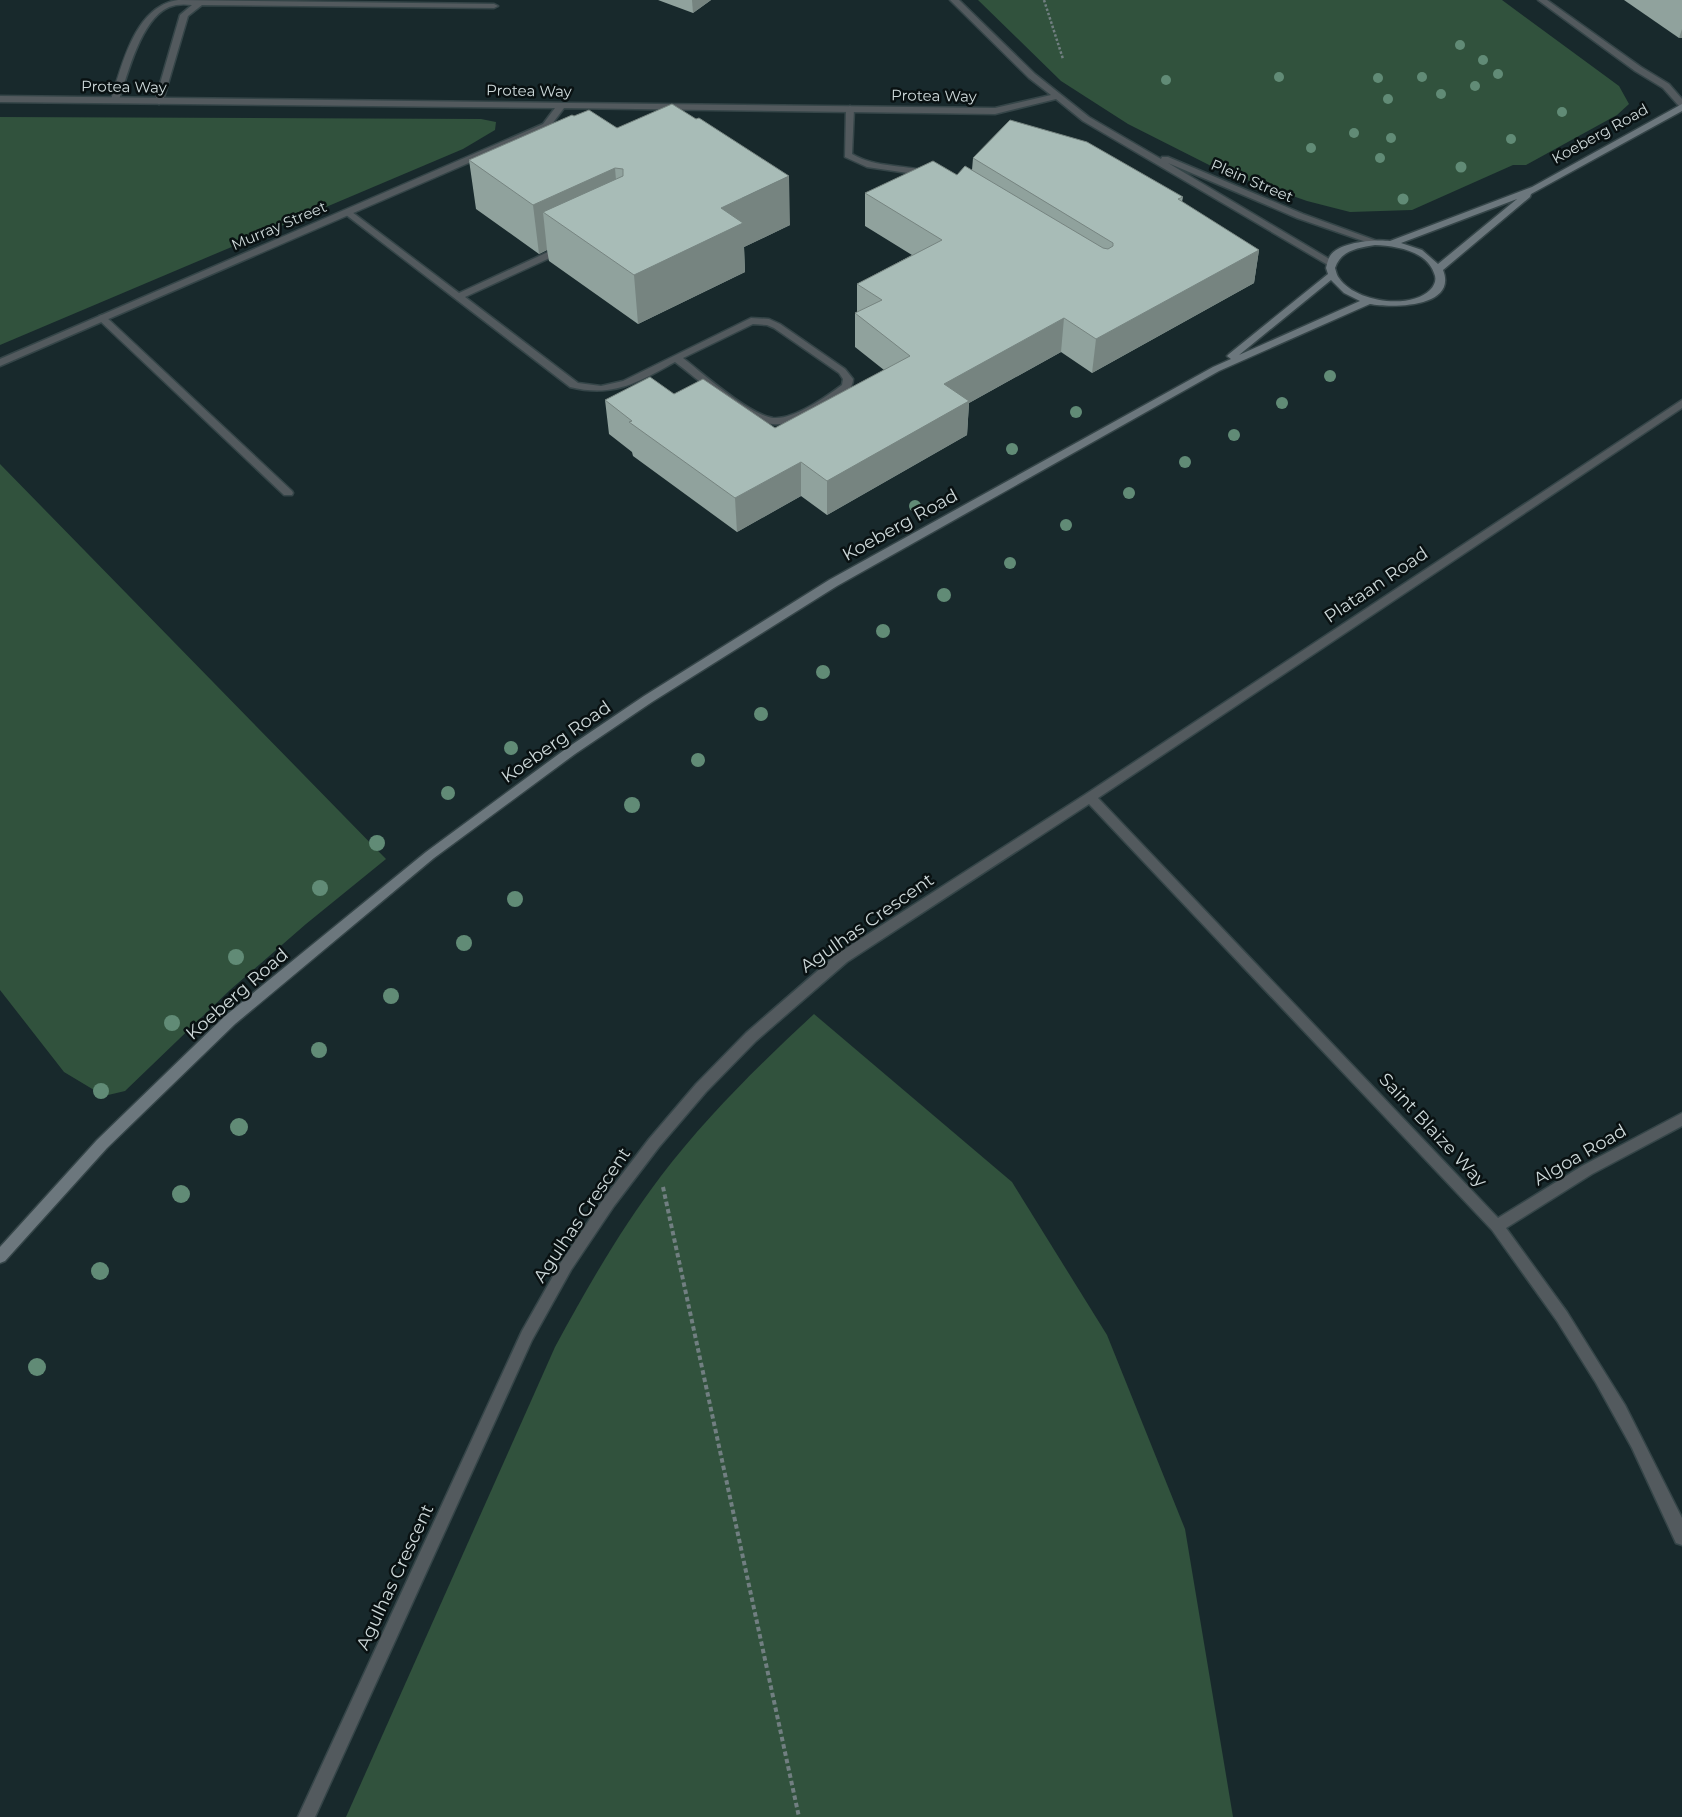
<svg xmlns="http://www.w3.org/2000/svg" width="1682" height="1817" viewBox="0 0 1682 1817" font-family="Montserrat,sans-serif">
<rect width="100%" height="100%" fill="#18292c"/>
<g fill="#31523d">
<polygon points="978,0 1502,0 1619,86 1629,104 1617,115 1526,165 1513,165 1412,210 1350,212 1307,201 1219,170 1128,124 1061,81"/>
<polygon points="0,117 481,119 496,122 495,130 463,149 0,345"/>
<polygon points="0,464 386,859 306,924 230,990 125,1091 104,1096 64,1072 0,990"/>
<path d="M 814,1014 L 1012,1182 L 1107,1335 L 1185,1529 L 1233,1817 L 346,1817 L 555,1347 C 587,1288 620,1230 661,1176 C 706,1117 759,1065 814,1014 Z"/>
</g>
<g fill="none" stroke-linecap="round" stroke-linejoin="round">
<defs>
<g id="service">
<path d="M 178,0 L 494,4 L 498,6 L 494,8 L 202,5 L 188,16 L 163,101 L 159,104 L 155,101 L 180,15 L 192,5 C 185,4 176,4 169,7 C 141,19 128,73 119,100 L 112,102 L 111,100 C 122,65 135,6 178,0 Z"/>
<path d="M 850,106 L 854,109 L 852,154 C 877,169 908,164 935,173 L 935,177 L 867,167 L 845,157 L 846,109 Z"/>
<path d="M 348,209 L 459,293 L 561,246 L 567,246 L 567,250 L 465,297 L 578,383 L 601,386 L 623,381 L 751,318 L 769,319 L 780,324 L 845,369 L 853,379 C 853,391 839,397 830,403 C 815,412 792,426 773,424 C 744,421 699,380 675,362 C 639,382 613,398 570,387 L 345,214 L 343,212 ZM 753,324 L 767,325 L 774,328 L 839,373 L 843,379 L 842,385 C 826,397 793,420 773,418 C 750,415 702,373 683,358 Z"/>
<polygon points="102,315 105,316 292,491 293,493 292,495 284,495 99,320 99,316"/>
</g>
<g id="minor">
<polygon points="1538,0 1547,0 1641,67 1669,84 1682,99 1682,107 1679,106 1663,88 1635,71"/>
<polygon points="1682,400 1682,408 1098,798 1498,1218 1582,1166 1682,1113 1682,1126 1592,1174 1506,1228 1567,1312 1625,1405 1682,1518 1682,1545 1676,1543 1632,1448 1596,1383 1557,1321 1492,1230 1089,804 847,962 756,1041 706,1092 659,1147 614,1206 571,1270 532,1340 315,1817 298,1817 522,1331 561,1262 604,1198 649,1139 696,1084 746,1033 837,954 1086,794"/>
</g>
<polygon id="tertiary" points="950,0 959,0 1035,74 1089,117 1161,159 1162,157 1168,157 1303,214 1380,242 1378,244 1372,244 1297,218 1168,163 1336,263 1331,266 1328,265 1083,121 1056,99 995,114 564,108 549,128 0,366 0,359 543,124 555,108 0,102 0,96 995,108 1051,95 1029,78"/>
<path id="secondary" d="M 1682,104 L 1682,111 L 1531,194 L 1530,197 L 1443,270 C 1458,308 1391,308 1370,304 L 1219,371 L 837,586 L 652,702 L 575,754 L 434,858 L 235,1024 L 107,1148 L 5,1261 L 0,1263 L 0,1247 L 97,1140 L 225,1016 L 426,852 L 567,748 L 644,696 L 829,580 L 1213,367 L 1231,359 L 1227,356 L 1229,354 L 1328,274 L 1326,268 C 1327,264 1328,259 1330,256 C 1339,242 1374,239 1390,241 L 1532,187 ZM 1517,199 L 1438,264 L 1422,250 L 1401,243 ZM 1375,245 C 1395,246 1426,250 1434,273 C 1437,279 1435,285 1430,290 C 1410,310 1355,302 1339,278 C 1337,276 1336,271 1335,268 C 1341,250 1358,248 1375,245 ZM 1331,280 L 1344,293 L 1360,301 L 1239,355 Z"/>
</defs>
<use href="#service" stroke="#354548" stroke-width="3"/>
<use href="#minor" stroke="#354548" stroke-width="3"/>
<use href="#tertiary" stroke="#354548" stroke-width="3"/>
<use href="#secondary" stroke="#354548" stroke-width="3"/>
<polyline stroke="#717f81" stroke-width="2.5" stroke-dasharray="2.5 2" stroke-linecap="butt" points="1044,0 1063,59"/>
<polyline stroke="#717f81" stroke-width="4" stroke-dasharray="4.5 3" stroke-linecap="butt" points="663,1187 799,1817"/>
<use href="#service" fill="#535a5e" fill-rule="evenodd"/>
<use href="#minor" fill="#535a5e" fill-rule="evenodd"/>
<use href="#tertiary" fill="#535a5e" fill-rule="evenodd"/>
<use href="#secondary" fill="#6c777d" fill-rule="evenodd"/>
</g>
<g fill="#618b76">
<circle cx="1460" cy="45" r="5"/>
<circle cx="1483" cy="60" r="5"/>
<circle cx="1498" cy="74" r="5"/>
<circle cx="1279" cy="77" r="5"/>
<circle cx="1422" cy="77" r="5"/>
<circle cx="1378" cy="78" r="5"/>
<circle cx="1166" cy="80" r="5"/>
<circle cx="1475" cy="86" r="5"/>
<circle cx="1441" cy="94" r="5"/>
<circle cx="1388" cy="99" r="5"/>
<circle cx="1562" cy="112" r="5"/>
<circle cx="1354" cy="133" r="5"/>
<circle cx="1391" cy="138" r="5"/>
<circle cx="1511" cy="139" r="5"/>
<circle cx="1311" cy="148" r="5"/>
<circle cx="1380" cy="158" r="5"/>
<circle cx="1461" cy="167" r="5.5"/>
<circle cx="1403" cy="199" r="5.5"/>
<circle cx="1330" cy="376" r="6"/>
<circle cx="1282" cy="403" r="6"/>
<circle cx="1076" cy="412" r="6"/>
<circle cx="1234" cy="435" r="6"/>
<circle cx="1012" cy="449" r="6"/>
<circle cx="1185" cy="462" r="6"/>
<circle cx="1129" cy="493" r="6"/>
<circle cx="915" cy="506" r="6"/>
<circle cx="1066" cy="525" r="6"/>
<circle cx="1010" cy="563" r="6"/>
<circle cx="944" cy="595" r="7"/>
<circle cx="883" cy="631" r="7"/>
<circle cx="823" cy="672" r="7"/>
<circle cx="761" cy="714" r="7"/>
<circle cx="511" cy="748" r="7"/>
<circle cx="698" cy="760" r="7"/>
<circle cx="448" cy="793" r="7"/>
<circle cx="632" cy="805" r="8"/>
<circle cx="377" cy="843" r="8"/>
<circle cx="320" cy="888" r="8"/>
<circle cx="515" cy="899" r="8"/>
<circle cx="464" cy="943" r="8"/>
<circle cx="236" cy="957" r="8"/>
<circle cx="391" cy="996" r="8"/>
<circle cx="172" cy="1023" r="8"/>
<circle cx="319" cy="1050" r="8"/>
<circle cx="101" cy="1091" r="8"/>
<circle cx="239" cy="1127" r="9"/>
<circle cx="181" cy="1194" r="9"/>
<circle cx="100" cy="1271" r="9"/>
<circle cx="37" cy="1367" r="9"/>
</g>
<g fill="#90a29d">
<polygon points="658,0 711,0 693,13"/>
<polygon points="1624,0 1682,0 1682,38 1679,38"/>
<polygon points="574,116 617,128 790,225 744,247 745,272 638,324 549,261 547,250 539,254 476,209 469,160"/>
<polygon points="973,158 1183,197 1182,202 1259,250 1254,283 1092,373 1061,352 969,403 967,435 827,515 801,496 737,532 633,456 632,452 609,434 605,400 674,394 775,428 884,370 855,347 855,313 857,312 857,284 912,255 865,226 865,193 957,175 972,170"/>
</g>
<g fill="#768480">
<polygon points="692,0 711,0 693,13"/>
<polygon points="1682,29 1682,38 1679,38"/>
<polygon points="615,168 619,217 543,212 547,250 539,254 533,205"/>
<polygon points="789,176 790,225 744,247 745,272 638,324 634,275 721,208"/>
<polygon points="1259,250 1254,283 1092,373 1096,339"/>
<polygon points="1064,318 1061,352 969,403 967,435 827,515 827,481 944,384"/>
<polygon points="801,462 801,496 737,532 735,498"/>
</g>
<g fill="#a8bcb7" stroke="#768480">
<polygon points="672,104 696,119 699,118 789,176 721,208 743,223 634,275 543,212 623,176 623,169 615,168 533,205 469,160 572,115 574,116 589,110 617,128"/>
<polygon points="1010,120 1087,142 1183,197 1178,199 1259,250 1096,339 1064,318 944,384 969,401 827,481 801,462 735,498 629,422 632,421 605,400 650,377 674,394 703,379 775,428 910,356 855,313 882,300 857,284 942,240 865,193 933,161 957,175 965,166 1103,248 1108,249 1113,246 1113,243 973,158"/>
</g>
<g text-anchor="middle" stroke-width="5" stroke-linejoin="round" paint-order="stroke">
<g font-size="15" fill="#cdd8d9" stroke="#091112">
<text transform="translate(124 87) rotate(1)" y="5">Protea Way</text>
<text transform="translate(529 91) rotate(1)" y="5">Protea Way</text>
<text transform="translate(934 96) rotate(1)" y="5">Protea Way</text>
<text transform="translate(1600 134) rotate(-29)" y="5">Koeberg Road</text>
<text transform="translate(1252 181) rotate(23)" y="5">Plein Street</text>
<text transform="translate(279 226) rotate(-23)" y="5">Murray Street</text>
</g>
<g font-size="18" fill="#cdd8d9" stroke="#091112">
<text transform="translate(900 525) rotate(-29)" y="6">Koeberg Road</text>
<text transform="translate(1376 585) rotate(-34)" y="6">Plataan Road</text>
<text transform="translate(556 742) rotate(-35)" y="6">Koeberg Road</text>
<text transform="translate(867 923) rotate(-35)" y="6">Agulhas Crescent</text>
<text transform="translate(237 994) rotate(-41)" y="6">Koeberg Road</text>
<text transform="translate(1433 1130) rotate(47)" y="6">Saint Blaize Way</text>
<text transform="translate(1580 1155) rotate(-30)" y="6">Algoa Road</text>
<text transform="translate(582 1215) rotate(-56)" y="6">Agulhas Crescent</text>
<text transform="translate(395 1577) rotate(-65)" y="6">Agulhas Crescent</text>
</g>
</g>
</svg>
